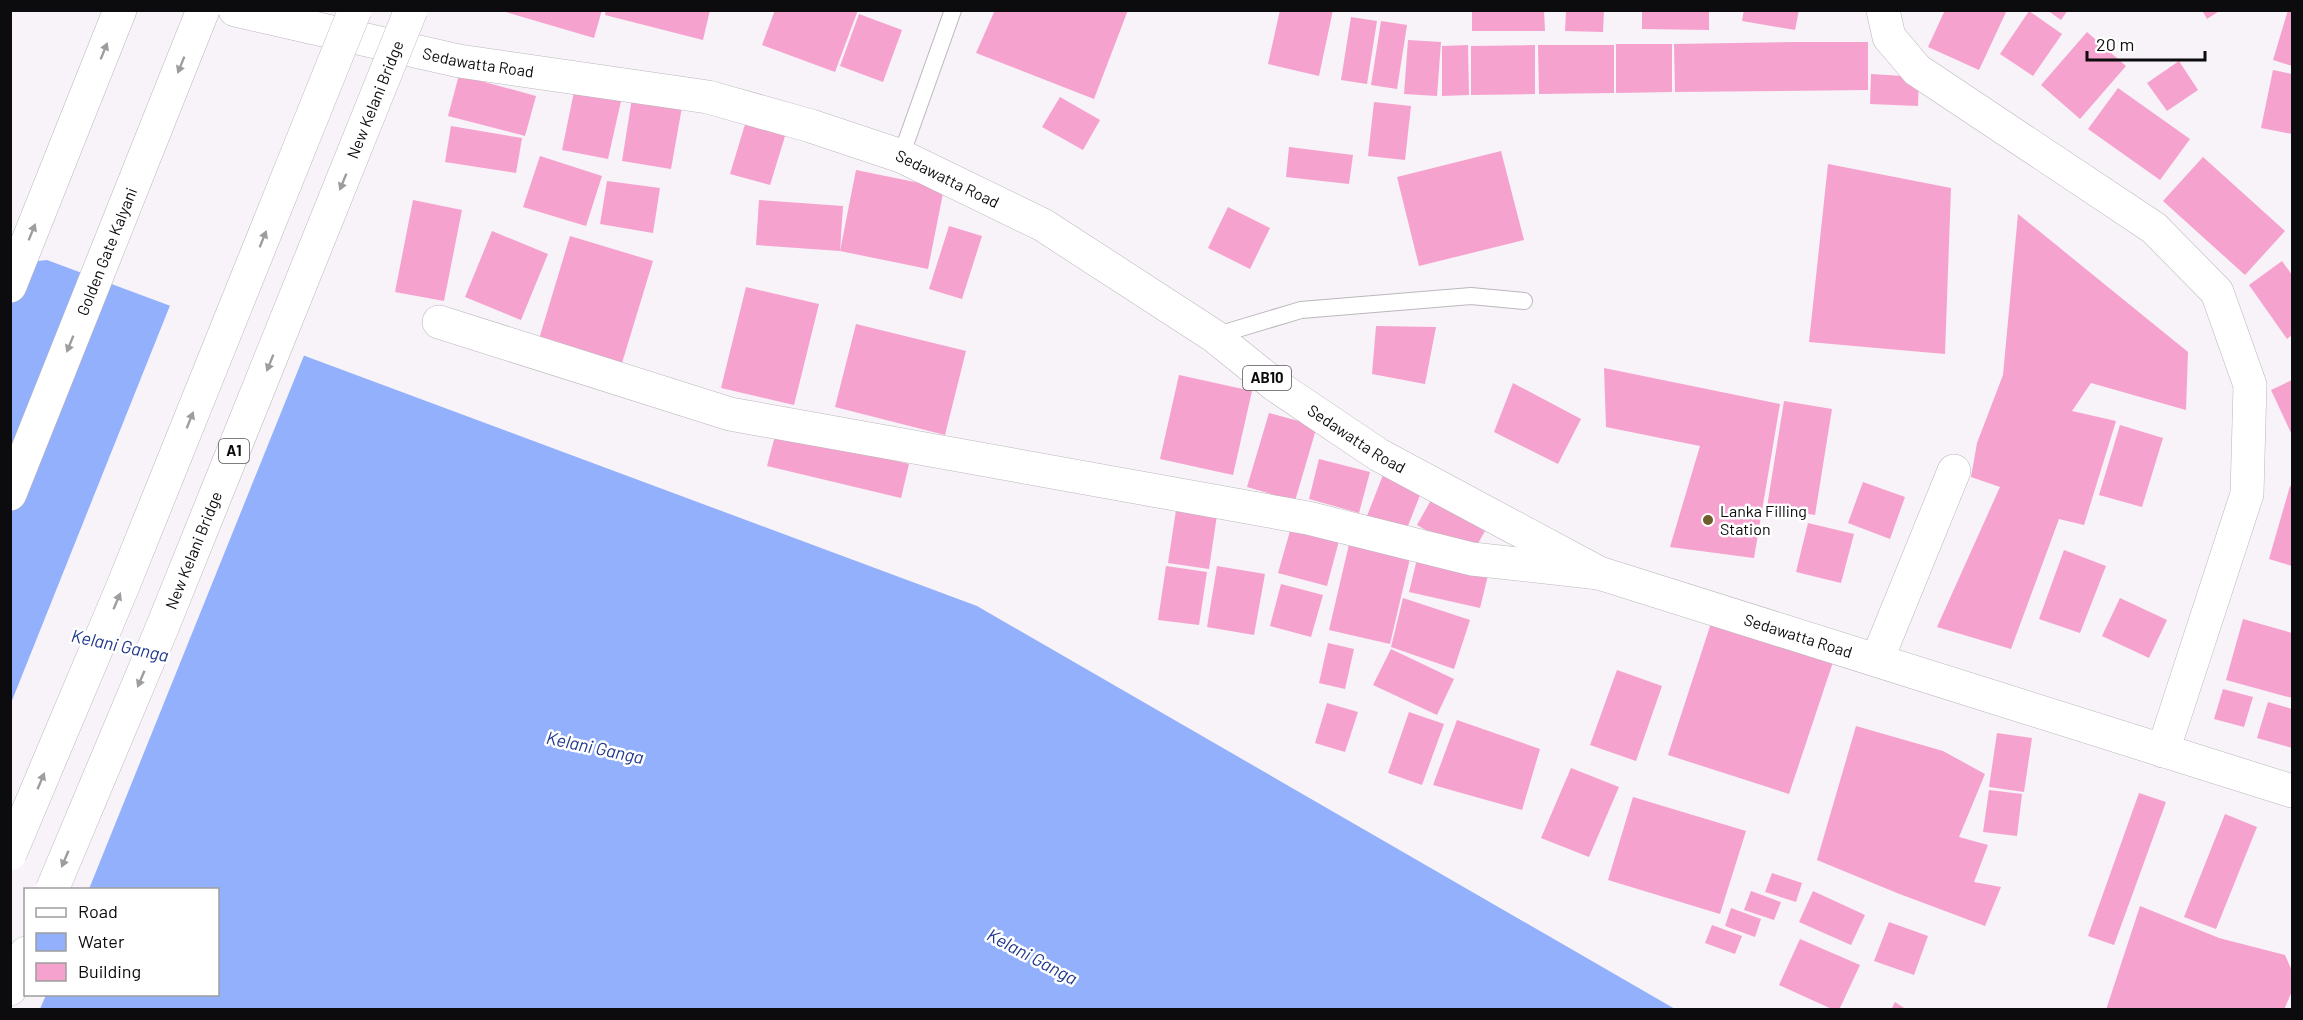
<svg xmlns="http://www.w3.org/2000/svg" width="2303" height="1020" viewBox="0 0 2303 1020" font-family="Barlow,sans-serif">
<rect width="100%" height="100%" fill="#f7f3f8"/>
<path fill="#92b0fb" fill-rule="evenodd" d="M 47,260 L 977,606 L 1675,1009 L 11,1010 L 10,264 ZM 26,890 L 218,890 L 218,994 L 26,994 Z"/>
<polygon fill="#f7f3f8" points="171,303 305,353 89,889 26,890 26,994 46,995 40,1009 10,1009 11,703"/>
<g fill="#f6a2ce">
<polygon points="499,10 602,10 594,38"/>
<polygon points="606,10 710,10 703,40 605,15"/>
<polygon points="775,10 858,10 835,72 762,45"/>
<polygon points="995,10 1128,10 1094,99 976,53"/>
<polygon points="1280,10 1333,10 1319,76 1268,64"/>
<polygon points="1472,10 1544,10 1545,31 1472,31"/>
<polygon points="1566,10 1604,10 1603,32 1565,31"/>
<polygon points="1642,10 1709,10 1709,30 1642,29"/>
<polygon points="1744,10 1799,10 1795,30 1742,21"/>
<polygon points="1945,10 2007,10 1979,70 1928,47"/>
<polygon points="2047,10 2068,10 2061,20"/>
<polygon points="2202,10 2221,10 2207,19"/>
<polygon points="2288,10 2292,10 2292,66 2273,60"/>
<polygon points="2029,11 2062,34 2033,76 2000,54"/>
<polygon points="859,14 902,30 883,82 840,66"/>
<polygon points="1351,17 1377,21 1367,84 1341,80"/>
<polygon points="1381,21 1407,25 1397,89 1371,85"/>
<polygon points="2087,32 2126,66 2080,119 2041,85"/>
<polygon points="1408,40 1441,42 1437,96 1404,94"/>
<polygon points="1794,42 1868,42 1868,90 1675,92 1674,44"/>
<polygon points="1616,44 1672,44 1672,92 1616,93"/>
<polygon points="1468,45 1469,95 1442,96 1442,46"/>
<polygon points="1535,45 1535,94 1471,95 1471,46"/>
<polygon points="1538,45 1614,45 1614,93 1539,94"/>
<polygon points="2179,61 2198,90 2167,111 2147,83"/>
<polygon points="2273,70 2292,74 2292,134 2261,128"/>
<polygon points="1871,74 1919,77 1918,106 1870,104"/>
<polygon points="459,75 536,96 525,136 448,116"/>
<polygon points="576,82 623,92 608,159 562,150"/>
<polygon points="2118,88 2190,139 2160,180 2088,129"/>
<polygon points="1060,97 1100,120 1083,150 1042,127"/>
<polygon points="632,98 682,107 671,169 622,161"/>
<polygon points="1374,102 1411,106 1405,160 1368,156"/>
<polygon points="746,121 786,133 770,185 730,174"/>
<polygon points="451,126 522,138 516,173 445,162"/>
<polygon points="1289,147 1353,155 1349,184 1286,177"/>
<polygon points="1501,151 1524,240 1419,266 1397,177"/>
<polygon points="540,156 602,176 586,226 523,207"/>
<polygon points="2203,157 2285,231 2245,275 2163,201"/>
<polygon points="1828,164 1951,188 1945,354 1809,342"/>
<polygon points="856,170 944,188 928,269 840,251"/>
<polygon points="607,181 660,188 653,233 600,224"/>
<polygon points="413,200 462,210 444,301 395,292"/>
<polygon points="759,200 843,206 840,251 756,245"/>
<polygon points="1228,207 1270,228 1250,269 1208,248"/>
<polygon points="2018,214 2188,352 2186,410 2091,383 2072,411 2116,421 2084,525 2059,519 2011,649 1937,627 2000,487 1971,477 1977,443 2003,375"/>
<polygon points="949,226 982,236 962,299 929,289"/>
<polygon points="492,231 548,254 521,320 465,297"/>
<polygon points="570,236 653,261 622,363 539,339"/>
<polygon points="2282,261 2292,275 2292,335 2287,339 2249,285"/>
<polygon points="746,287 819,304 794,405 721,388"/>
<polygon points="856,324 966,351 945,435 835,407"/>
<polygon points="1376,326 1436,327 1425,384 1372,374"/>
<polygon points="1604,368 1780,404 1754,558 1670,547 1700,446 1606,427"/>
<polygon points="1179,375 1252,391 1233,475 1160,459"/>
<polygon points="2292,380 2292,435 2271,390"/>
<polygon points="1513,383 1581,419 1558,464 1494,432"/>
<polygon points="1784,401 1832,409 1815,515 1767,507"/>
<polygon points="1269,413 1317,426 1295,501 1247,487"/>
<polygon points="2120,425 2163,438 2142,507 2099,495"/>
<polygon points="776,432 909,464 901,498 767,466"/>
<polygon points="1319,459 1370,472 1359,513 1309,499"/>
<polygon points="1383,475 1422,490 1406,531 1367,516"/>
<polygon points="1863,482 1905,497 1890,539 1848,523"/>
<polygon points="2290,486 2292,487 2292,566 2269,559"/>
<polygon points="1435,493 1490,522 1471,556 1417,525"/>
<polygon points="1176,510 1217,515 1209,569 1168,563"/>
<polygon points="1808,523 1854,534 1841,583 1796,572"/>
<polygon points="1292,524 1340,537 1327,586 1278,573"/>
<polygon points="1350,540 1411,554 1390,644 1329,630"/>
<polygon points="2064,550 2106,566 2080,633 2039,619"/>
<polygon points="1418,555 1489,571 1480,608 1409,592"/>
<polygon points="1166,566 1207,572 1199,625 1158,620"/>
<polygon points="1217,566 1265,574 1254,635 1207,627"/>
<polygon points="1281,584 1323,595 1311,637 1270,626"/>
<polygon points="1403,598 1470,620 1454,669 1391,647"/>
<polygon points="2120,598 2167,620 2149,658 2102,636"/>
<polygon points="1713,617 1835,656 1789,794 1668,755"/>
<polygon points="2243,619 2292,633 2292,698 2226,680"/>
<polygon points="1328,643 1354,649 1345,689 1319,683"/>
<polygon points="1391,649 1454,679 1437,715 1373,685"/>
<polygon points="1617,670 1662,686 1636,761 1590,745"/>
<polygon points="2223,689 2253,697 2244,727 2214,719"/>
<polygon points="2268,702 2292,709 2292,748 2257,738"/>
<polygon points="1327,703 1358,712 1345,752 1315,743"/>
<polygon points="1409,712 1444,724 1422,785 1388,773"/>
<polygon points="1457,720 1540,749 1522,810 1433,785"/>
<polygon points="1856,726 1943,751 1985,774 1959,837 1988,845 1974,882 2001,887 1985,926 1897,893 1817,860"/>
<polygon points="1997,733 2032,738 2024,792 1989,787"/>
<polygon points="1571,768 1619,787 1589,857 1541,838"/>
<polygon points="1989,790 2022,794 2017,836 1983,832"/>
<polygon points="2139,793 2166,802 2114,945 2088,936"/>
<polygon points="1633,797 1746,831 1720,914 1608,880"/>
<polygon points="2225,814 2257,827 2216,929 2184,917"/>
<polygon points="1772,873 1802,883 1796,902 1765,892"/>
<polygon points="1751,891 1781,902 1774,920 1744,910"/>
<polygon points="1813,891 1865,915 1851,945 1799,922"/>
<polygon points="2140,906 2219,938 2285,955 2292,971 2292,991 2284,1010 2106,1010"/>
<polygon points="1731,908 1761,919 1755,937 1725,926"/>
<polygon points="1889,922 1928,936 1914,975 1874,961"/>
<polygon points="1712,925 1742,936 1735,954 1705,943"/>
<polygon points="1800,939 1860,965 1839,1010 1834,1010 1779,985"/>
<polygon points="1895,1002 1907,1010 1891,1010"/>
</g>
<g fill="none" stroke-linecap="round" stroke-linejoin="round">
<defs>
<g id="lane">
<polyline points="901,156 953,10"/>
<polyline points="1214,336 1301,310 1471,296 1524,301"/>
</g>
<g id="street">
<polyline points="1883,10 1889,37 1917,70 2154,228 2217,292 2250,385 2247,494 2163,751"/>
<polyline points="439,322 730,414 1308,518 1472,559 1599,573"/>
<polyline points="1877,660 1954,471"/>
</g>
<g id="primary">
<path id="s1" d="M 235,10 L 459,61 L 708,97 L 811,126 L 901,156 L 1043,225 L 1214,336 L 1275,385 L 1379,455 L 1599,573 L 2292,791"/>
</g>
<g id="highway">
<polyline points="10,286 120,10"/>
<path id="s2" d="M 10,494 L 203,10"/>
<polyline points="10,989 26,953"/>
</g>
</defs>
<use href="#lane" stroke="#bbb7bc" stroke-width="18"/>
<use href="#street" stroke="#bbb7bc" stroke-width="34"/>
<use href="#primary" stroke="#bbb7bc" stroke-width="34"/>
<use href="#highway" stroke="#bbb7bc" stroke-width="34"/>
<use href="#lane" stroke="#fff" stroke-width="16"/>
<use href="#street" stroke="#fff" stroke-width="33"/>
<use href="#primary" stroke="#fff" stroke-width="33"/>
<use href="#highway" stroke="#fff" stroke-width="33"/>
<defs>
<g id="highway-bridge">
<polyline points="10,854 123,586 355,10"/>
<path id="s3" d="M 52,890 L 162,628 L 411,10"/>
</g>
</defs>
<use href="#highway-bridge" stroke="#bbb7bc" stroke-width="34" stroke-linecap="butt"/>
<use href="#highway-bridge" stroke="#fff" stroke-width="33"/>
</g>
<defs><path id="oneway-solid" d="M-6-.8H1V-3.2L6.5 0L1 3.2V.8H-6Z" transform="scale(1.5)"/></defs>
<g fill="#9e9d9e">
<use href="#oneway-solid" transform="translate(104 51) rotate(-68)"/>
<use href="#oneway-solid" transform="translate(181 65) rotate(112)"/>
<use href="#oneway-solid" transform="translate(343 182) rotate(112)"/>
<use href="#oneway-solid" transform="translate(32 232) rotate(-68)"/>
<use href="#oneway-solid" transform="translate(263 239) rotate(-68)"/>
<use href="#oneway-solid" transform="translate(70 344) rotate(112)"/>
<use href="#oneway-solid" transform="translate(270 363) rotate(112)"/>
<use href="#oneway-solid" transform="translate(190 420) rotate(-68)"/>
<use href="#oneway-solid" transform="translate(117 601) rotate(-67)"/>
<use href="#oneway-solid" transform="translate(141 679) rotate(113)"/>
<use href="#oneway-solid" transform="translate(41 781) rotate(-67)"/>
<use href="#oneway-solid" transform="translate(65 859) rotate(113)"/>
</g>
<circle fill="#6d5e2b" stroke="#fff" stroke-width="2" cx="1708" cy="520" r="6"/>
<g text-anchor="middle" stroke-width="5" stroke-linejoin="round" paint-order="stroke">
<g fill="#fff" stroke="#555456" stroke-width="1.5">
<rect x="1243" y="366" width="48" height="24" rx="4.5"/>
<rect x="219" y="439" width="30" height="24" rx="4.5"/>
</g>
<g font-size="15" font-weight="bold" fill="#0c0b0d">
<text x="1267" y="383">AB10</text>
<text x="234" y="456">A1</text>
</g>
<g font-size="16" fill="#0c0b0d" stroke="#fff">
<text dy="6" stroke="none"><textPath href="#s1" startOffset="249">Sedawatta Road</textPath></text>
<text dy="6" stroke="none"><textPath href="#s3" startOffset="854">New Kelani Bridge</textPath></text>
<text dy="6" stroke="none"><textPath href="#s1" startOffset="735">Sedawatta Road</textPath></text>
<text dy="6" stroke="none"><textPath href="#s2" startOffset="261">Golden Gate Kalyani</textPath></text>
<text dy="6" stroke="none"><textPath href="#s1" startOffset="1221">Sedawatta Road</textPath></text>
<text dy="6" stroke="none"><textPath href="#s3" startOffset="368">New Kelani Bridge</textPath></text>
<text dy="6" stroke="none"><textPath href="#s1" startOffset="1707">Sedawatta Road</textPath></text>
</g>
<g font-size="16" fill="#0c0b0d" stroke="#fff" text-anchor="start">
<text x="1720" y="517">Lanka Filling<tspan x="1720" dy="18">Station</tspan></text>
</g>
<g font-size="18" font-style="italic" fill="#20388d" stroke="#fff">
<text transform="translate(120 646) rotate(12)" y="6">Kelani Ganga</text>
<text transform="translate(595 748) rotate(12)" y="6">Kelani Ganga</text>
<text transform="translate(1032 957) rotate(28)" y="6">Kelani Ganga</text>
</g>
</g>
<rect width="2303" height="1020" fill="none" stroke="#0c0b0d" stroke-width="24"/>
<rect x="24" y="888" width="195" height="108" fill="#ffffff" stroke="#9e9d9e" stroke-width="1.5"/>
<rect x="36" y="908" width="30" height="9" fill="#ffffff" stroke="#9e9d9e" stroke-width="1.5"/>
<text x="78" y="918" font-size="18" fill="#0c0b0d">Road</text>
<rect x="36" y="933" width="30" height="18" fill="#92b0fb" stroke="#9e9d9e" stroke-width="1.5"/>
<text x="78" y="948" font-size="18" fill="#0c0b0d">Water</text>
<rect x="36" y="963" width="30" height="18" fill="#f6a2ce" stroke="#9e9d9e" stroke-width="1.5"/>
<text x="78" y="978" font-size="18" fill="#0c0b0d">Building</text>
<path d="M2087 51v9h118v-9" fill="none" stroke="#0c0b0d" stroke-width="3"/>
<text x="2096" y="51" font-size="18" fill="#0c0b0d" stroke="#ffffff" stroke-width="4.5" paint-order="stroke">20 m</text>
</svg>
